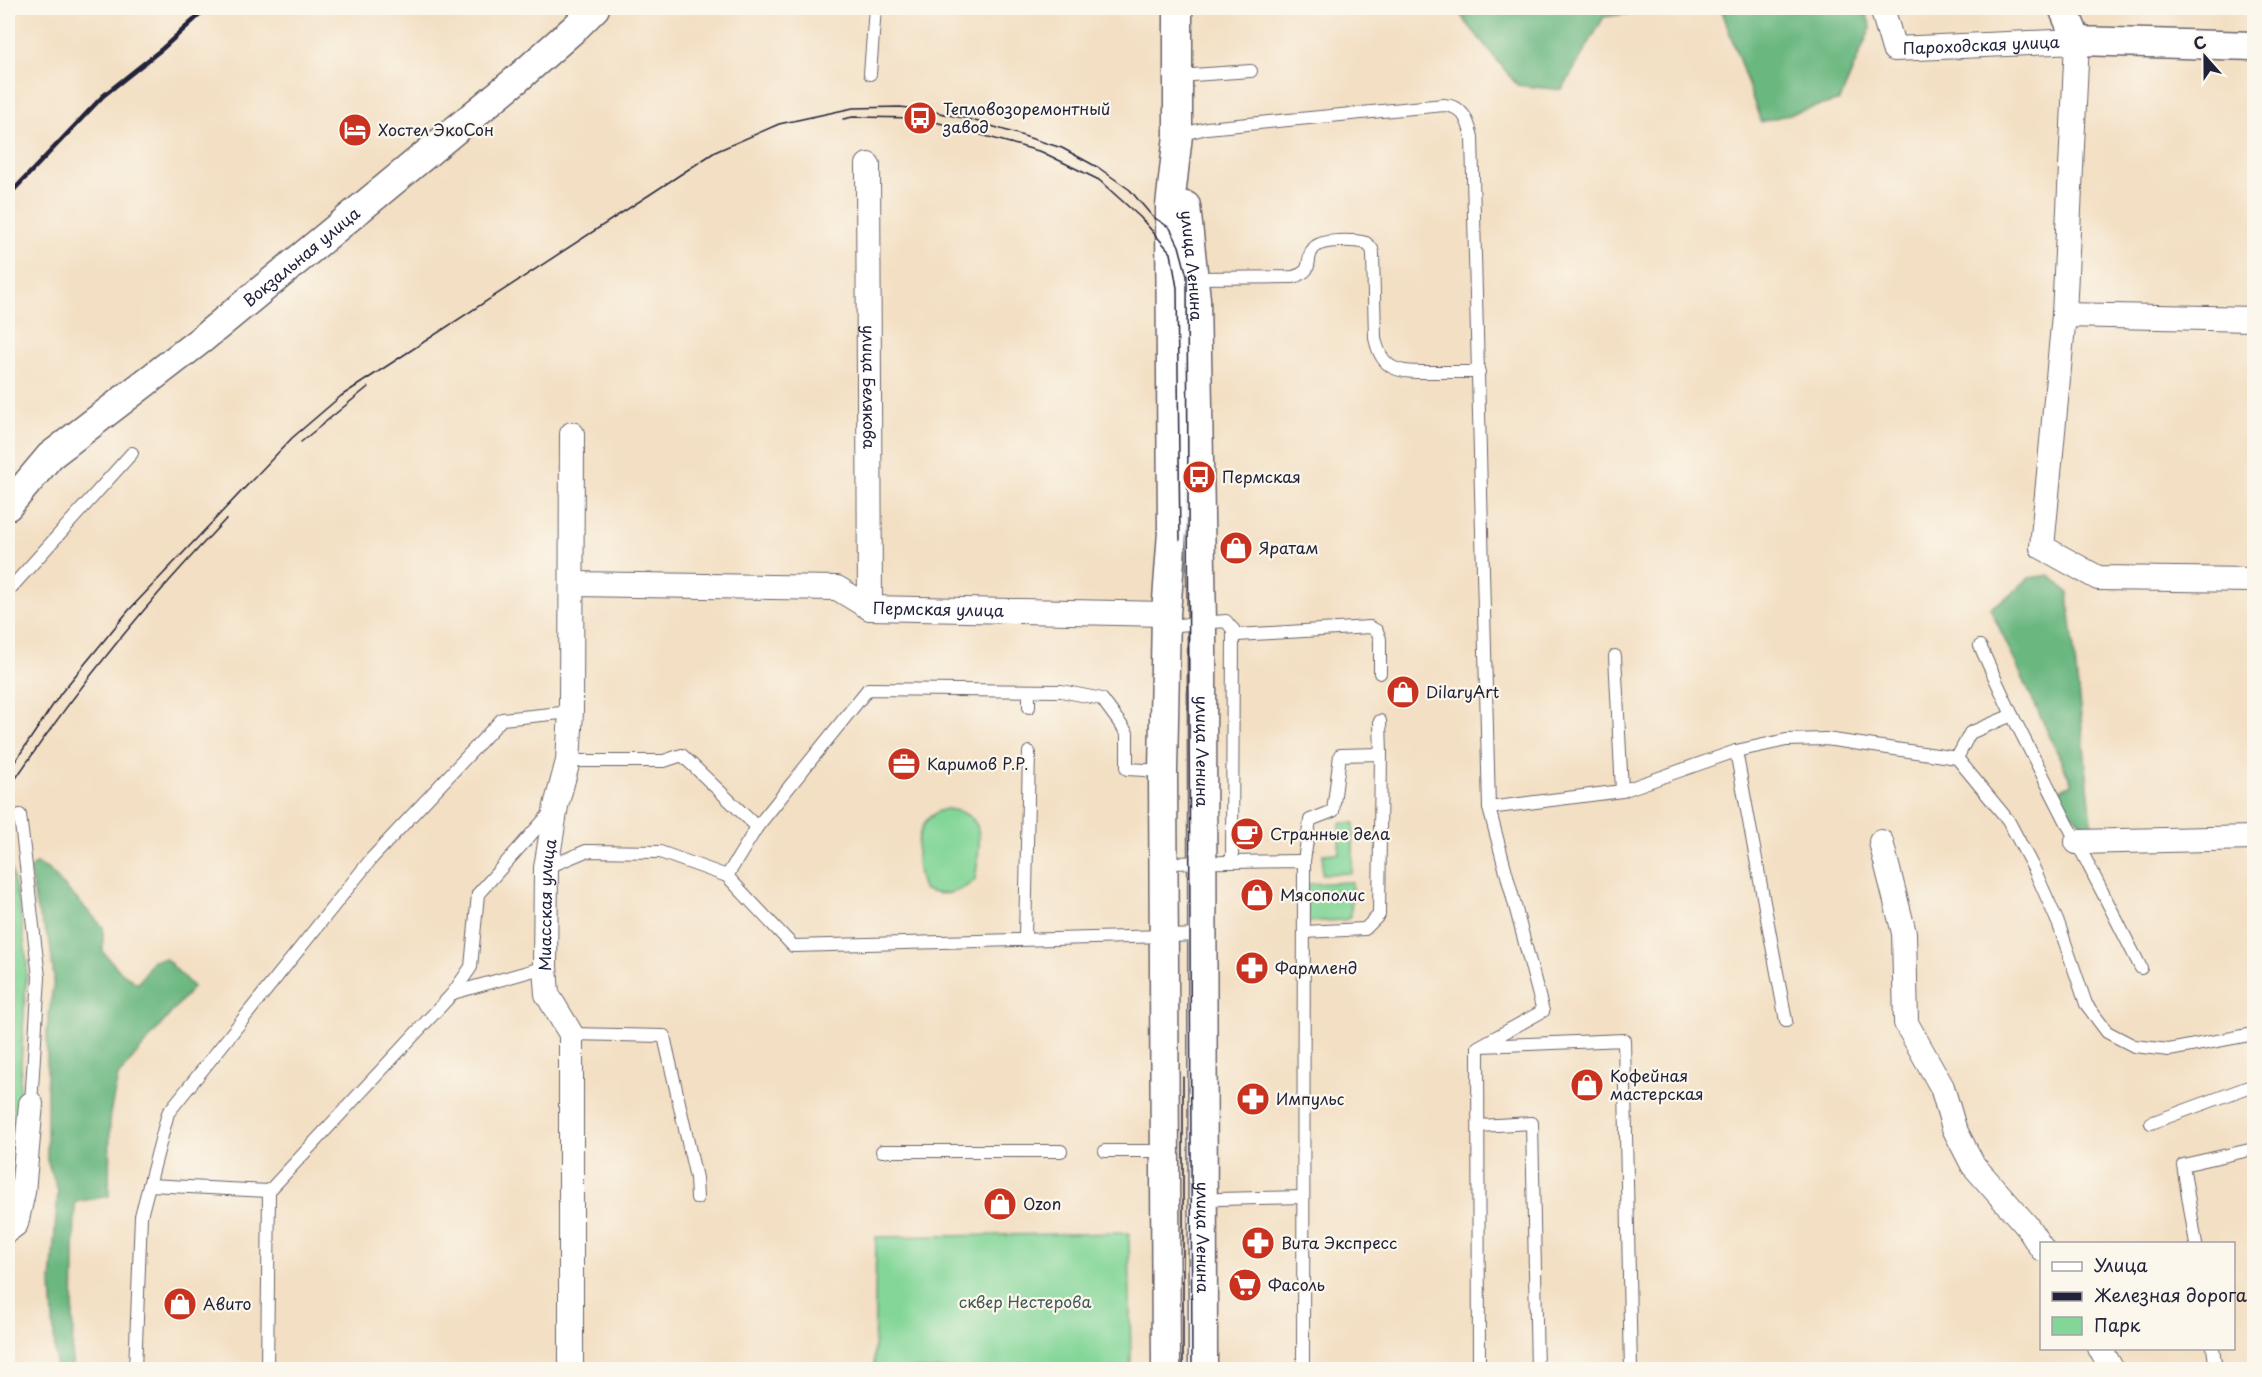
<svg xmlns="http://www.w3.org/2000/svg" width="2262" height="1377" viewBox="0 0 2262 1377" font-family="'Playpen Sans',sans-serif">
<rect width="100%" height="100%" fill="#fbf7ec"/>
<filter id="ink" filterUnits="userSpaceOnUse"><feTurbulence type="fractalNoise" baseFrequency=".0167" numOctaves="2"/><feDisplacementMap in="SourceGraphic" scale="12" xChannelSelector="R" yChannelSelector="G"/><feConvolveMatrix kernelMatrix="1 2 1 2 8 2 1 2 1" color-interpolation-filters="sRGB"/></filter>
<filter id="wash" filterUnits="userSpaceOnUse"><feTurbulence type="fractalNoise" baseFrequency=".008" numOctaves="4" result="noise"/><feDisplacementMap in="SourceGraphic" scale="24" xChannelSelector="R" yChannelSelector="G"/><feGaussianBlur stdDeviation="1.35" result="paint"/><feColorMatrix in="noise" values="0 0 0 0 0 0 0 0 0 0 0 0 0 0 0 0 0 1.4 0 .05"/><feComposite in="paint" operator="in"/></filter>
<g filter="url(#wash)">
<rect width="100%" height="100%" fill="#f3dfc3"/>
<g fill="#83d698" stroke="#527c6a" stroke-width="1.5">
<path d="M 947,809 C 958,811 970,813 976,824 C 982,834 977,868 975,880 C 960,893 942,898 923,889 C 915,867 912,828 934,814 C 938,811 943,810 947,809 Z"/>
<polygon points="1340,823 1354,823 1352,873 1322,874 1323,854 1339,853"/>
<polygon points="11,868 20,911 27,964 13,1196 10,1216 8,1183 8,871"/>
<polygon points="1352,882 1351,916 1344,920 1306,922 1307,884"/>
<polygon points="1129,1233 1131,1369 874,1369 876,1237"/>
</g>
<g fill="#6ab780" stroke="#466c5e" stroke-width="1.5">
<polygon points="1447,8 1665,8 1604,17 1562,90 1517,85 1458,12"/>
<polygon points="1721,8 1864,8 1871,27 1840,100 1761,122"/>
<polygon points="2050,575 2068,593 2093,833 2068,811 2056,792 2072,784 1990,608 2010,595 2029,578"/>
<polygon points="36,863 49,870 103,927 103,952 119,970 138,984 153,960 166,959 193,987 118,1076 110,1114 109,1196 75,1202 72,1369 56,1369 51,1283 58,1191 47,1160 47,1029 54,979 50,943 36,907 30,870"/>
</g>
</g>
<g filter="url(#ink)">
<g fill="none" stroke-linecap="round" stroke-linejoin="round">
<defs>
<g id="service">
<polyline points="870,74 875,8"/>
<polyline points="1178,76 1251,71"/>
<path d="M 1178,135 L 1207,128 L 1444,105 C 1463,106 1468,120 1472,137 L 1489,808 L 1543,1011 L 1478,1047 L 1479,1370"/>
<path d="M 1194,278 L 1293,277 C 1317,270 1303,260 1314,248 C 1321,239 1354,240 1366,243 L 1372,249 L 1373,254 L 1375,338 C 1382,373 1401,372 1431,372 C 1447,372 1463,372 1479,372"/>
<polyline points="8,591 132,453"/>
<polyline points="1166,626 1226,621 1237,635 1370,627 1377,631 1380,639 1380,673"/>
<polyline points="1980,646 2012,715 2141,968"/>
<polyline points="1615,656 1622,791 1736,751 1786,740 1826,739 1957,758 2008,820 2035,871 2059,925 2086,1004 2107,1032 2134,1046 2169,1050 2254,1034"/>
<polyline points="1029,707 1029,691"/>
<polyline points="1380,721 1381,754"/>
<polyline points="1736,751 1786,1021"/>
<polyline points="1957,758 1970,733 2012,715"/>
<polyline points="568,761 664,761 682,755 757,827 727,876"/>
<polyline points="1489,808 1622,791"/>
<polyline points="20,815 39,977 31,1104"/>
<polyline points="757,827 868,689 1061,691 1102,699 1127,733 1127,769 1163,771"/>
<polyline points="1232,861 1233,629"/>
<polyline points="1164,863 1304,861 1303,1370"/>
<polyline points="546,868 586,851 660,852 727,876 793,946 1203,935"/>
<polyline points="1304,932 1365,929 1379,915 1381,754 1340,755 1333,811 1310,820 1304,861"/>
<polyline points="1025,938 1029,752"/>
<polyline points="453,993 545,967"/>
<polyline points="571,1034 664,1036 696,1178 697,1198"/>
<polyline points="1482,1046 1624,1040 1631,1370"/>
<polyline points="2151,1123 2254,1085"/>
<polyline points="1479,1126 1532,1123 1537,1370"/>
<polyline points="882,1151 1061,1151"/>
<polyline points="1105,1151 1165,1151"/>
<polyline points="149,1185 269,1191"/>
<polyline points="1219,1199 1303,1197"/>
<polyline points="2196,1244 2183,1165 2254,1149"/>
<polyline points="2213,1348 2216,1370"/>
<polyline points="135,1370 141,1216 168,1113 372,858 502,719 571,712"/>
<polyline points="267,1370 269,1191 453,993 471,967 478,894 552,811"/>
<polyline points="1775,1370 1791,1369"/>
</g>
<g id="minor">
<path id="s1" d="M 1882,8 L 1894,49 L 2077,41 L 2064,315 L 2042,547 L 2098,578 L 2254,580"/>
<path id="s2" d="M 868,165 L 870,608"/>
<polyline points="2064,315 2254,319"/>
<path id="s3" d="M 572,584 L 837,588 L 870,608 L 1166,614"/>
<polyline points="1881,842 1904,933 1906,1023 1942,1087 1954,1128 1973,1165 2026,1225 2042,1249"/>
<polyline points="2077,842 2254,838"/>
<polyline points="8,1230 16,1224 23,1192 31,1104"/>
<polyline points="2100,1348 2112,1370"/>
<path id="s4" d="M 571,1370 L 571,1034 L 547,994 L 545,967 L 546,868 L 556,806 L 568,761 L 571,712 L 572,434"/>
</g>
<g id="tertiary">
<polyline points="2063,8 2077,41 2254,46"/>
<path id="s5" d="M 1186,206 L 1196,299 L 1202,623 L 1203,1370"/>
<path id="s6" d="M 8,506 L 50,456 L 202,339 L 516,80 L 575,28 L 595,8"/>
<polyline points="1166,1370 1163,771 1166,614 1172,532 1170,206 1178,135 1178,8"/>
</g>
</defs>
<use href="#service" stroke="#6b646b" stroke-width="14"/>
<use href="#minor" stroke="#6b646b" stroke-width="26"/>
<use href="#tertiary" stroke="#6b646b" stroke-width="31"/>
<use href="#service" stroke="#fff" stroke-width="12"/>
<use href="#minor" stroke="#fff" stroke-width="24"/>
<use href="#tertiary" stroke="#fff" stroke-width="28"/>
<g stroke="#22223b" stroke-width="1.5">
<polyline points="843,119 853,117 920,118 939,123 1042,152 1099,180 1140,217 1171,253 1177,288 1180,540"/>
<polyline points="301,442 368,387"/>
<polyline points="8,772 61,693 129,610 292,438 341,396 715,152 779,124 853,108 900,107 926,110 972,120 1062,148 1099,168 1130,190 1152,216 1170,228 1179,246 1187,276 1192,1370"/>
<path d="M 8,790 C 72,694 146,603 226,519"/>
<polyline points="1183,1077 1183,1370"/>
</g>
<polyline stroke="#22223b" stroke-width="4.5" points="8,196 103,96 162,49 207,8"/>
</g>
</g>
<defs>
<symbol id="bus-disc" viewBox="-11 -11 22 22"><circle r="9.5" fill="#c8321e" stroke="#fbf7ec"/><path d="M-5-6H5V4H4V6H2V4H-2V6H-4V4H-5ZM-3.5-4V0h7V-4ZM-3.5 1.2v1.5H-2V1.2ZM2 1.2v1.5H3.5V1.2Z" fill="#fff"/></symbol>
<symbol id="hotel-disc" viewBox="-11 -11 22 22"><circle r="9.5" fill="#c8321e" stroke="#fbf7ec"/><path d="M-6-4.5h1.5V1H6V5H4.5V3h-9V5H-6ZM-4 0a1.8 1.8 0 1 1 3.6 0ZM.5 0V-2.5h3Q6-2.5 6 0Z" fill="#fff"/></symbol>
<symbol id="shop-disc" viewBox="-11 -11 22 22"><circle r="9.5" fill="#c8321e" stroke="#fbf7ec"/><path d="M-5-2.5h2.3a2.7 3.5 0 0 1 5.4 0H5L5.5 6h-11ZM-1.5-2.5h3a1.5 2.3 0 0 0-3 0Z" fill="#fff"/></symbol>
<symbol id="office-disc" viewBox="-11 -11 22 22"><circle r="9.5" fill="#c8321e" stroke="#fbf7ec"/><path d="M-6-3h4V-5.5h4V-3h4V5H-6ZM-1-4.5V-3h2v-1.5ZM-6 0V1H6V0Z" fill="#fff"/></symbol>
<symbol id="cafe-disc" viewBox="-11 -11 22 22"><circle r="9.5" fill="#c8321e" stroke="#fbf7ec"/><path d="M-5.5-4.5H6V0H3Q3 3.5 0 3.5H-2.5Q-5.5 3.5-5.5 0ZM3-3.2v2h1.7v-2ZM-6 4.5H4V6H-6Z" fill="#fff"/></symbol>
<symbol id="pharmacy-disc" viewBox="-11 -11 22 22"><circle r="9.5" fill="#c8321e" stroke="#fbf7ec"/><path d="M-2-6h4v4h4v4h-4v4h-4v-4h-4v-4h4Z" fill="#fff"/></symbol>
<symbol id="supermarket-disc" viewBox="-11 -11 22 22"><circle r="9.5" fill="#c8321e" stroke="#fbf7ec"/><path d="M-6-5.5h2.5l.6 2H6L4.5 2H-2.5L-4.4-4H-6ZM-1.5 3.2a1.3 1.3 0 1 0 .1 0ZM3 3.2a1.3 1.3 0 1 0 .1 0Z" fill="#fff"/></symbol>
</defs>
<g fill-rule="evenodd">
<use href="#bus-disc" x="901" y="99" width="38" height="38"/>
<use href="#hotel-disc" x="336" y="111" width="38" height="38"/>
<use href="#bus-disc" x="1180" y="458" width="38" height="38"/>
<use href="#shop-disc" x="1217" y="529" width="38" height="38"/>
<use href="#shop-disc" x="1384" y="673" width="38" height="38"/>
<use href="#office-disc" x="885" y="745" width="38" height="38"/>
<use href="#cafe-disc" x="1228" y="815" width="38" height="38"/>
<use href="#shop-disc" x="1238" y="876" width="38" height="38"/>
<use href="#pharmacy-disc" x="1233" y="949" width="38" height="38"/>
<use href="#shop-disc" x="1568" y="1066" width="38" height="38"/>
<use href="#pharmacy-disc" x="1234" y="1080" width="38" height="38"/>
<use href="#shop-disc" x="981" y="1185" width="38" height="38"/>
<use href="#pharmacy-disc" x="1239" y="1224" width="38" height="38"/>
<use href="#supermarket-disc" x="1226" y="1266" width="38" height="38"/>
<use href="#shop-disc" x="161" y="1285" width="38" height="38"/>
</g>
<g text-anchor="middle" stroke-width="4.5" stroke-linejoin="round" paint-order="stroke">
<g font-size="16" fill="#22223b" stroke="#fbf7ec">
<text dy="6" stroke="none"><textPath href="#s1" startOffset="130">Пароходская улица</textPath></text>
<text dy="6" stroke="none"><textPath href="#s6" startOffset="386">Вокзальная улица</textPath></text>
<text dy="6" stroke="none"><textPath href="#s5" startOffset="60">улица Ленина</textPath></text>
<text dy="6" stroke="none"><textPath href="#s2" startOffset="222">улица Белякова</textPath></text>
<text dy="6" stroke="none"><textPath href="#s3" startOffset="372">Пермская улица</textPath></text>
<text dy="6" stroke="none"><textPath href="#s5" startOffset="546">улица Ленина</textPath></text>
<text dy="6" stroke="none"><textPath href="#s4" startOffset="472">Миасская улица</textPath></text>
<text dy="6" stroke="none"><textPath href="#s5" startOffset="1032">улица Ленина</textPath></text>
</g>
<g font-size="16" fill="#22223b" stroke="#fbf7ec" text-anchor="start">
<text x="943" y="115">Тепловозоремонтный<tspan x="943" dy="18">завод</tspan></text>
<text x="378" y="136">Хостел ЭкоСон</text>
<text x="1222" y="483">Пермская</text>
<text x="1259" y="554">Яратам</text>
<text x="1426" y="698">DilaryArt</text>
<text x="927" y="770">Каримов Р.Р.</text>
<text x="1270" y="840">Странные дела</text>
<text x="1280" y="901">Мясополис</text>
<text x="1275" y="974">Фармленд</text>
<text x="1610" y="1082">Кофейная<tspan x="1610" dy="18">мастерская</tspan></text>
<text x="1276" y="1105">Импульс</text>
<text x="1023" y="1210">Ozon</text>
<text x="1281" y="1249">Вита Экспресс</text>
<text x="1268" y="1291">Фасоль</text>
<text x="203" y="1310">Авито</text>
</g>
<g font-size="16" fill="#3f5857" stroke="#fbf7ec">
<text x="1025" y="1308">сквер Нестерова</text>
</g>
</g>
<rect width="2262" height="1377" fill="none" stroke="#fbf7ec" stroke-width="30"/>
<rect x="2040" y="1242" width="195" height="108" fill="#fbf7ec" stroke="#a4a2a5" stroke-width="1.5"/>
<rect x="2052" y="1262" width="30" height="9" fill="#ffffff" stroke="#a4a2a5" stroke-width="1.5"/>
<text x="2094" y="1272" font-size="18" fill="#22223b">Улица</text>
<rect x="2052" y="1292" width="30" height="9" fill="#22223b" stroke="#a4a2a5" stroke-width="1.5"/>
<text x="2094" y="1302" font-size="18" fill="#22223b">Железная дорога</text>
<rect x="2052" y="1317" width="30" height="18" fill="#83d698" stroke="#a4a2a5" stroke-width="1.5"/>
<text x="2094" y="1332" font-size="18" fill="#22223b">Парк</text>
<g transform="translate(2205 57) rotate(339)" stroke="#fbf7ec" stroke-width="4.5" paint-order="stroke">
<path d="M0-4.5L10 22L0 15L-10 22Z" fill="#22223b"/>
<text y="-9" font-size="16" font-weight="bold" text-anchor="middle" fill="#22223b">С</text>
</g>
</svg>
